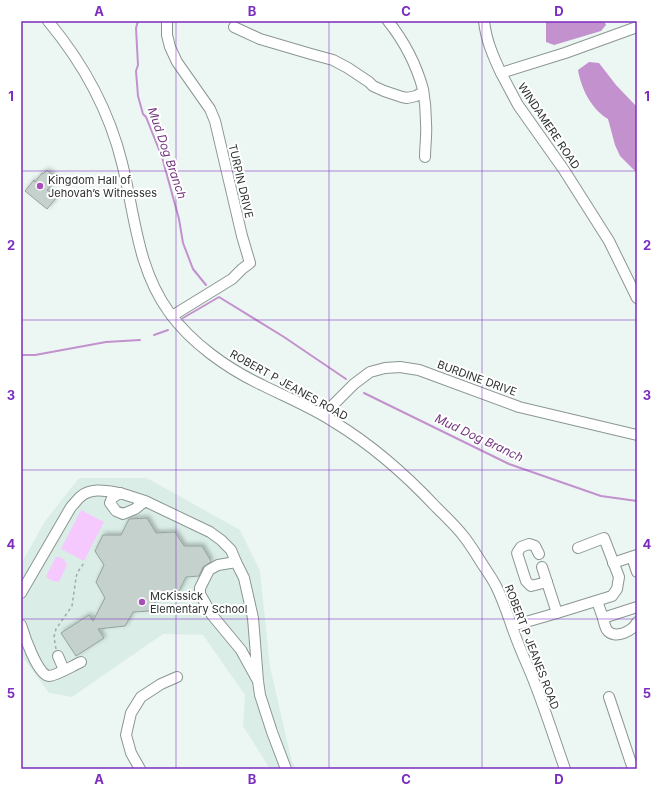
<svg xmlns="http://www.w3.org/2000/svg" width="658" height="790" viewBox="0 0 658 790" font-family="Inter,sans-serif">
<defs>
<filter id="shadow"><feDropShadow dx="2" dy="-2" stdDeviation="2" flood-color="#0004"/></filter>
</defs>
<rect width="100%" height="100%" fill="#ecf7f3"/>
<polygon fill="#daeee7" points="79,478 147,478 240,530 260,571 270,667 292,762 297,769 270,769 243,726 245,695 203,635 163,634 72,697 49,693 21,655 21,564 45,521"/>
<g fill="#f5c9fd">
<polygon points="81,510 104,522 84,561 61,549"/>
<path d="M 56,557 C 62,557 65,559 67,565 L 60,580 L 58,582 C 54,581 48,580 46,576 Z"/>
</g>
<g fill="#c391cd">
<polygon points="546,21 604,21 606,25 601,31 554,45 546,42"/>
<path d="M 589,62 L 599,63 L 616,85 L 637,107 L 637,173 L 620,156 L 615,145 L 608,119 C 591,109 581,88 578,70 Z"/>
</g>
<g fill="none" stroke-linecap="round" stroke-linejoin="round">
<g stroke="#c391cd" stroke-width="2">
<polyline points="138,21 136,28 138,65 136,71 138,96 143,114 146,117 162,157 179,219 183,243 193,269 206,285"/>
<polyline points="183,318 219,297 284,337 346,379"/>
<polyline points="154,335 168,330"/>
<polyline points="21,355 35,355 106,342 140,340"/>
<polyline points="364,393 509,464 601,496 637,501"/>
</g>
</g>
<g fill="#c5d1cc" stroke="#97a29e" filter="url(#shadow)">
<polygon points="47,170 55,177 52,181 54,182 47,190 57,197 47,209 25,191 34,180 35,182 42,173 43,174"/>
<polygon points="147,518 156,533 175,532 184,546 202,546 211,561 211,562 203,567 199,576 186,577 178,593 162,593 164,597 154,603 149,611 133,612 125,626 98,629 104,638 76,656 61,633 89,615 93,621 105,598 96,582 104,565 95,551 103,535 121,535 129,519"/>
</g>
<g fill="none" stroke-linecap="round" stroke-linejoin="round">
<defs>
<g id="minor">
<path d="M 48,21 C 83,63 109,110 122,163 C 135,215 137,268 169,312 C 191,343 228,369 262,385 C 286,397 311,407 334,422 C 372,445 406,475 436,507 C 446,517 457,527 465,538 C 471,546 476,554 481,562 C 486,570 492,578 496,586 C 504,602 509,619 515,635 C 521,652 529,668 535,684 C 546,712 555,741 565,769"/>
<polyline points="167,21 167,35 170,47 177,62 210,109 215,121 242,236 250,263 242,269 232,279 172,316"/>
<path d="M 388,21 C 404,41 416,64 423,89 C 425,100 426,112 426,123 C 427,134 425,146 425,157"/>
<path d="M 484,21 C 486,40 493,56 501,73"/>
<polyline points="234,27 260,39 311,54 333,60 348,68 369,82 373,86 384,91 402,97 407,98 416,96 423,92"/>
<polyline points="637,27 565,53 501,73 518,105 564,170 609,241 637,298"/>
<polyline points="323,415 354,384 370,372 385,368 400,367 419,370 519,407 637,435"/>
<polyline points="145,501 135,509 123,514 116,511 110,503 112,498 120,493 145,501 210,532 221,540 231,550 236,562"/>
<polyline points="539,554 535,546 529,544 521,547 517,553 526,581 531,586 547,582"/>
<polyline points="632,557 637,572"/>
<polyline points="613,563 637,555"/>
<polyline points="542,567 557,613"/>
<path d="M 21,593 L 71,507 C 74,504 77,500 80,497 C 91,487 107,491 120,493"/>
<polyline points="597,601 603,618 637,607"/>
<path d="M 603,618 C 604,622 605,627 607,630 C 614,640 634,631 637,622"/>
<path d="M 21,625 C 24,635 38,676 49,676 C 58,675 72,666 81,662"/>
<polyline points="512,626 557,613 612,596 617,589 619,577 604,538 578,548"/>
<polyline points="58,656 64,670"/>
<polyline points="258,681 241,650 212,615 200,594 200,588 209,570 218,565 236,562 244,578 253,618 258,681 260,695 272,732 286,769"/>
<polyline points="609,697 633,769"/>
<polyline points="140,769 131,753 126,735 131,713 141,697 161,684 177,677"/>
</g>
</defs>
<use href="#minor" stroke="#8b9692" stroke-width="12"/>
<polyline stroke="#a2aaa8" stroke-width="1.5" stroke-dasharray="3 3" stroke-linecap="butt" points="56,649 54,637 56,629 72,606 76,578 77,573 84,563"/>
<use href="#minor" stroke="#fff" stroke-width="10"/>
</g>
<path fill="none" stroke="#7b2cbf" stroke-width="1" stroke-opacity="0.55" d="M 176,21 L 176,769M 329,21 L 329,769M 482,21 L 482,769M 21,171 L 637,171M 21,320 L 637,320M 21,470 L 637,470M 21,619 L 637,619"/>
<g fill="#a84eba" stroke="#fff" stroke-width="1.5">
<circle cx="40" cy="186" r="4"/>
<circle cx="142" cy="602" r="4"/>
</g>
<g text-anchor="middle" stroke-width="4" stroke-linejoin="round" paint-order="stroke">
<g font-size="11" fill="#2d3130" stroke="#fff">
<text transform="translate(549 126) rotate(56)" y="4">WINDAMERE ROAD</text>
<text transform="translate(241 181) rotate(77)" y="4">TURPIN DRIVE</text>
<text transform="translate(477 378) rotate(20)" y="4">BURDINE DRIVE</text>
<text transform="translate(289 385) rotate(29)" y="4">ROBERT P JEANES ROAD</text>
<text transform="translate(532 647) rotate(69)" y="4">ROBERT P JEANES ROAD</text>
</g>
<g font-size="11" fill="#2d3130" stroke="#fff" text-anchor="start">
<text x="48" y="184">Kingdom Hall of<tspan x="48" dy="13">Jehovah’s Witnesses</tspan></text>
<text x="150" y="600">McKissick<tspan x="150" dy="13">Elementary School</tspan></text>
</g>
<g font-size="12" font-style="italic" fill="#71357d" stroke="#fff">
<text transform="translate(167 153) rotate(71)" y="4">Mud Dog Branch</text>
<text transform="translate(479 438) rotate(25)" y="4">Mud Dog Branch</text>
</g>
</g>
<rect width="658" height="790" fill="none" stroke="#ffffff" stroke-width="44"/>
<rect x="22" y="22" width="614" height="746" fill="none" stroke="#7b2cbf" stroke-width="1.5"/>
<g font-size="13" text-anchor="middle" font-weight="bold" fill="#7b2cbf">
<text x="99" y="16">A</text>
<text x="252" y="16">B</text>
<text x="406" y="16">C</text>
<text x="559" y="16">D</text>
<text x="11" y="101">1</text>
<text x="647" y="101">1</text>
<text x="11" y="250">2</text>
<text x="647" y="250">2</text>
<text x="11" y="400">3</text>
<text x="647" y="400">3</text>
<text x="11" y="549">4</text>
<text x="647" y="549">4</text>
<text x="11" y="698">5</text>
<text x="647" y="698">5</text>
<text x="99" y="784">A</text>
<text x="252" y="784">B</text>
<text x="406" y="784">C</text>
<text x="559" y="784">D</text>
</g>
</svg>
